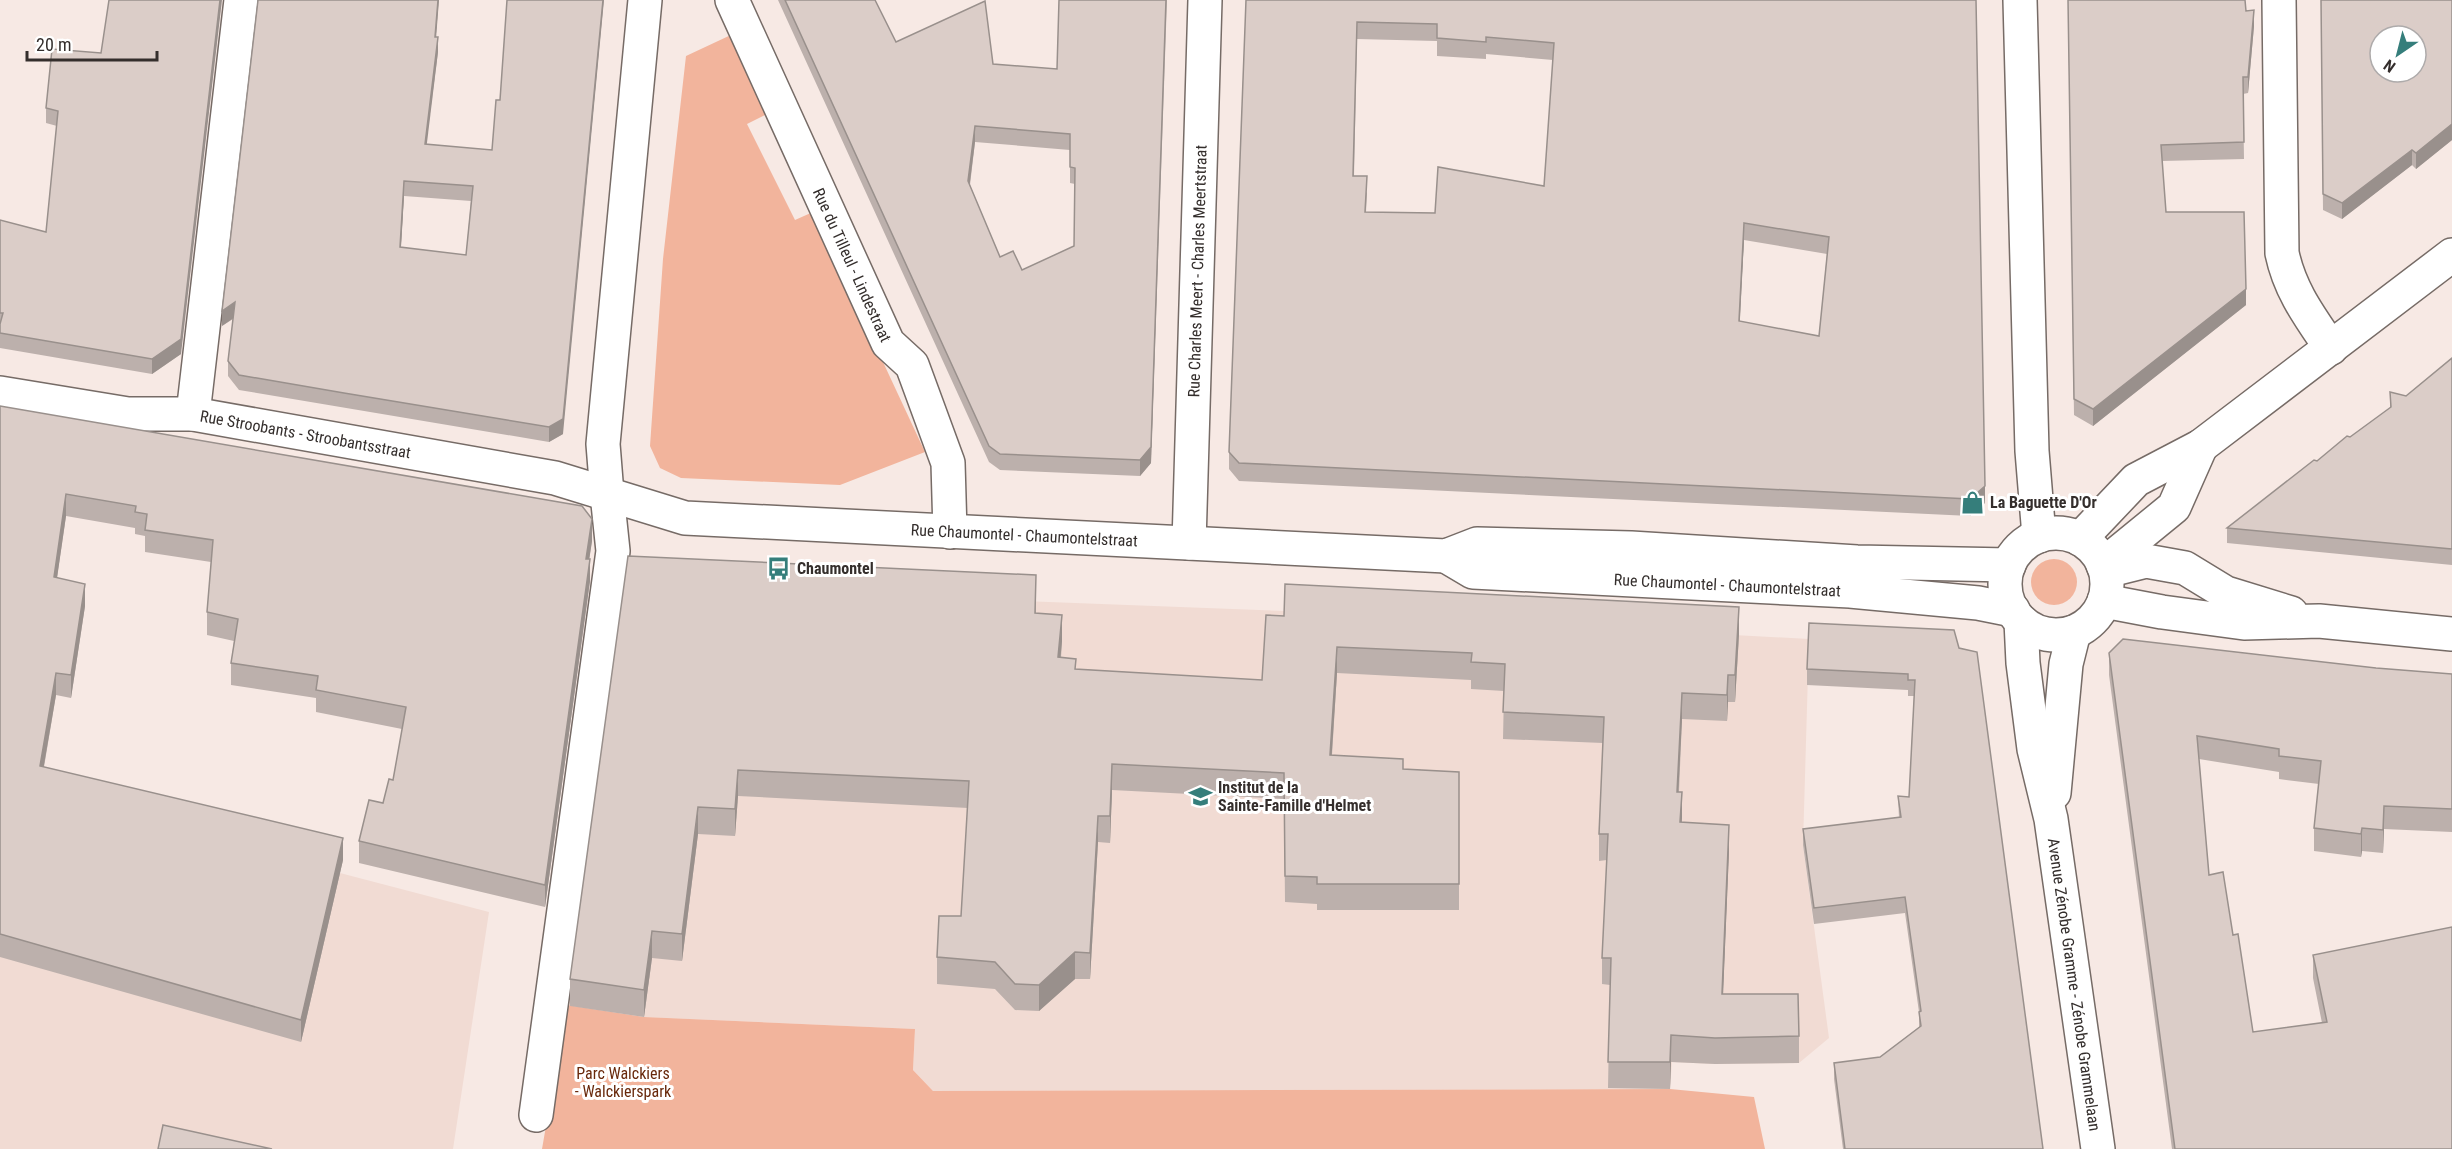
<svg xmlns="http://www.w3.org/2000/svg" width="2452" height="1149" viewBox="0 0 2452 1149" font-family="'Roboto Condensed',sans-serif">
<rect width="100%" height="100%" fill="#f7e9e4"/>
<g fill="#f1dbd3">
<polygon points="969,599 1285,611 1809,639 1803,845 1829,1038 1799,1063 1715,1064 1672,1062 1670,1089 933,1091 913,1070 915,1029 644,1017 567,1005 608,705"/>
<polygon points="0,784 489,912 453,1149 0,1149"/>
</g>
<g fill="#f2b49c">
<polygon points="733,34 769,113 747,124 795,220 813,212 925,452 840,485 681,478 660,468 650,446 663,259 686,56"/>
<circle cx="2054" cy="582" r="23"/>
<polygon points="567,1005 644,1017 915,1029 913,1070 933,1091 1670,1089 1754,1097 1765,1149 542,1149"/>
</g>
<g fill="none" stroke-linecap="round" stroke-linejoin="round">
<defs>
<g id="street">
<path id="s1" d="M 732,0 L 888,343 L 912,365 L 948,463 L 950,532"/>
<polyline points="2020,0 2032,451 2039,536"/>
<path d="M 2279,0 L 2282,253 C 2290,291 2310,317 2331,348"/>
<polyline points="193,414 241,0"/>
<polyline points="2080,539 2136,480 2201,446 2452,255"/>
<path id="s2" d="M 1189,543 L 1205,0"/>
<polyline points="2103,565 2174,507 2201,446"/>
<polyline points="2106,571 2146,561 2185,568 2226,593 2291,613"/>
<polyline points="2104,601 2162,612 2244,623 2319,621 2452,634"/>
<polyline points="536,1115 613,551 607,494"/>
</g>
<g id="secondary">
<path id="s3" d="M 0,393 L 128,414 L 193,414 L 555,478 L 685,518 L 1446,556 L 1477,544 L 1631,548 L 1857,562 L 2009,565"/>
<polyline points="607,494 603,444 645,0"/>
<circle cx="2056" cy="584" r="51"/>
<path id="s4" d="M 1446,556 L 1473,572 L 1850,591 L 1978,603 L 2013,610"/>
<path id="s5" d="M 2021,621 L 2023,663 L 2034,749 L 2051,819 L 2098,1149"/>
<polyline points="2054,793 2066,664 2074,632"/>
</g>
</defs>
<use href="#street" stroke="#766b66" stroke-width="36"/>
<use href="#secondary" stroke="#766b66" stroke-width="36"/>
<use href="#street" stroke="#fff" stroke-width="33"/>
<use href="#secondary" stroke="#fff" stroke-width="33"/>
</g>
<g fill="#bcb0ac" fill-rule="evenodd">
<path d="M 778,0 L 875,0 L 896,42 L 993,64 L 1057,69 L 1059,0 L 1167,0 L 1151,463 L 1140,476 L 1000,470 L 989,462 ZM 975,142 L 1070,150 L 1070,183 L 1075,184 L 1074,246 L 1022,270 L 1000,257 L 970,185 Z"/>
<path d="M 1246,0 L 1976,0 L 1985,503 L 1970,516 L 1239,481 L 1229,469 L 1229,452 ZM 1357,39 L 1437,41 L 1437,56 L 1486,59 L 1486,54 L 1553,60 L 1544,186 L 1435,213 L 1366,212 L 1367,193 L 1354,176 ZM 1744,240 L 1827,254 L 1819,336 L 1739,321 Z"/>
<polygon points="2068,0 2246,11 2254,26 2248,93 2243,94 2244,159 2162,161 2166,212 2246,305 2093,426 2074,415"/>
<polygon points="2321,0 2452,0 2452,140 2416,169 2412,165 2342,219 2323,210"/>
<path d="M 436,37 L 438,52 L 426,144 L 492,150 L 563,434 L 549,442 L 239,390 L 228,376 L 228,361 L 233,319 L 222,326 ZM 404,196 L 471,201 L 466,255 L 401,248 Z"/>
<polygon points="101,53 181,354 152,374 0,348 0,220 46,232 57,126 46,123 46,108"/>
<polygon points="2452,358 2452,565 2227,543 2227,528 2317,461 2390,408 2390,392 2406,396"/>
<polygon points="0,406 592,541 589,559 590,581 545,907 359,863 359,841 383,803 393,780 402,729 316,712 316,698 231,685 231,663 234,641 207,635 207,612 211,562 145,552 145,536 135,534 135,528 66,516 57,577 85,606 71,698 56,695 44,767 343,860 301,1042 0,957"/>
<polygon points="628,556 1036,601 1036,613 1062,641 1061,658 1076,669 1262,680 1266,615 1739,634 1735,702 1728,702 1727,721 1682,719 1679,792 1682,822 1729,851 1723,994 1799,1036 1799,1063 1715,1064 1671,1062 1670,1089 1608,1088 1610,985 1602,984 1602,958 1607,860 1599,861 1599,834 1603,743 1503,739 1504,691 1471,689 1471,680 1337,673 1332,755 1403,769 1459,772 1459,910 1317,910 1317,904 1285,902 1284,799 1112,790 1110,843 1098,842 1090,979 1075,979 1039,1011 1015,1010 995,989 937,984 937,957 961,916 968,808 738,796 735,836 698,834 682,961 652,958 644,1017 570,1006 570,979"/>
<polygon points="1954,630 2043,1149 1843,1149 1834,1079 1834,1063 1880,1057 1919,1027 1919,1012 1905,913 1814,924 1803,845 1803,829 1899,818 1898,796 1909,797 1914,696 1908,696 1908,690 1807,685 1807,669"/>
<polygon points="2109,653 2376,668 2452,674 2452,832 2384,829 2383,853 2362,851 2361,857 2314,851 2314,828 2319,784 2279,779 2279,772 2199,759 2209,875 2233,935 2253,1032 2322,1023 2313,978 2313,955 2452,1149 2172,1149 2109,675"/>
</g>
<g fill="#99908c">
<polygon points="220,0 222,0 181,354 152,374 152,359"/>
<polygon points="438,0 439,0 435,52 435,37"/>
<polygon points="603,0 604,0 563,434 549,442 549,427"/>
<polygon points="1166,0 1151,463 1140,476 1140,460"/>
<polygon points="2254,10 2254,26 2248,93 2248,77"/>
<polygon points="438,37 438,52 425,159 425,144"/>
<polygon points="2452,124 2452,140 2416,169 2416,153"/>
<polygon points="975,126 975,142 968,197 968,181"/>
<polygon points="2412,150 2412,165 2342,219 2342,203"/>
<polygon points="404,181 404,196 400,262 400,247"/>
<polygon points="1744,223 1744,240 1739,338 1739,321"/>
<polygon points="2246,289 2246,305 2093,426 2093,409"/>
<polygon points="235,302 235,317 222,326 222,311"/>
<polygon points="1985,486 1985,503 1970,516 1970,499"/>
<polygon points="66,494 66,516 54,599 54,577"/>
<polygon points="592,519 592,541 586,581 586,559"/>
<polygon points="590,559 590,581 545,907 545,885"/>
<polygon points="85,584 85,606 71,698 71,675"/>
<polygon points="1739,607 1739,634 1735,702 1735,675"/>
<polygon points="1062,615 1062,641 1058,684 1058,657"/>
<polygon points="1337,647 1337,673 1330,781 1330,755"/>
<polygon points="56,673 56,695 40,788 40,766"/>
<polygon points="1728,675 1728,702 1727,721 1727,695"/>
<polygon points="1682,693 1682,719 1677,818 1677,792"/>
<polygon points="1112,764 1112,790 1110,843 1110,816"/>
<polygon points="738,770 738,796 735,836 735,809"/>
<polygon points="1682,792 1682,818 1680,849 1680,822"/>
<polygon points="2384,806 2384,829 2383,853 2383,830"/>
<polygon points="698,807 698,834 682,961 682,934"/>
<polygon points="1098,816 1098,842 1090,979 1090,953"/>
<polygon points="1729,825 1729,851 1722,1020 1722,994"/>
<polygon points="2362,828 2362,851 2361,857 2361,834"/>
<polygon points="343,838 343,860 301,1042 301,1020"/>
<polygon points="652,931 652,958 644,1017 644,990"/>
<polygon points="1075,952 1075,979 1039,1011 1039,985"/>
<polygon points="1671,1035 1671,1062 1670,1089 1670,1062"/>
</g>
<g fill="#dbcdc8" stroke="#99908c" stroke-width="1.5" fill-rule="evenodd">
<polygon points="109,0 220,0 181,339 152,359 0,333 0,324 3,313 0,313 0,220 46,232 58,111 46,108 52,49 101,53"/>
<path d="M 258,0 L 438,0 L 435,37 L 438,37 L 425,144 L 492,150 L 496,100 L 500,100 L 507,0 L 603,0 L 563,419 L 549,427 L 344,393 L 239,375 L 228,361 L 235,302 L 222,311 ZM 404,181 L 473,186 L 466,255 L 400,247 Z"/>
<path d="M 785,0 L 875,0 L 896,42 L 985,1 L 993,64 L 1057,69 L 1059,0 L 1166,0 L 1151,447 L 1140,460 L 1000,454 L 989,446 ZM 975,126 L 1070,134 L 1070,167 L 1075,168 L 1074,246 L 1022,270 L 1013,251 L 1000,257 L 968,181 Z"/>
<path d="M 1246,0 L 1976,0 L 1985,486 L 1970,499 L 1239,463 L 1229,452 ZM 1357,22 L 1437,24 L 1437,38 L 1486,42 L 1486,37 L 1554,43 L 1544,186 L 1438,167 L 1435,213 L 1365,212 L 1367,176 L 1353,176 ZM 1744,223 L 1829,237 L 1819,336 L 1739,321 Z"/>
<polygon points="2068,0 2245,0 2246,11 2254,10 2248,77 2243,77 2244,142 2161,145 2166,212 2244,212 2246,289 2093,409 2074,399"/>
<path d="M 2321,0 L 2452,0 L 2452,124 L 2416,153 L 2412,150 L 2342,203 L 2323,194 ZM 2380,36 L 2416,36 L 2416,72 L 2380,72 Z"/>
<polygon points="2452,358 2452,549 2227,528 2314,460 2317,461 2347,436 2350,437 2391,407 2390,392 2406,396"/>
<polygon points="0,406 582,506 592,519 586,559 590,559 545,885 359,841 369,800 383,803 389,779 393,780 406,707 316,690 318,676 231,663 238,619 207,612 213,540 145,530 147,514 135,512 136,506 66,494 54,577 85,584 71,675 56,673 40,766 343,838 301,1020 0,934"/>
<polygon points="628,556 1036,575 1035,613 1062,615 1058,657 1076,659 1075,669 1262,680 1266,615 1284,616 1285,584 1739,607 1735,675 1728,675 1727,695 1682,693 1677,792 1682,792 1680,822 1729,825 1722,994 1798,994 1799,1036 1715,1038 1671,1035 1670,1062 1608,1062 1611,958 1602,958 1608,834 1599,834 1604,717 1503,712 1505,664 1471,662 1472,653 1337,647 1330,755 1403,759 1403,769 1459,772 1459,884 1317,884 1317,877 1285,876 1284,773 1112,764 1110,816 1098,816 1090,953 1075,952 1039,985 1015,984 995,962 937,957 939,916 961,916 969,781 738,770 735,809 698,807 682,934 652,931 644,990 570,979"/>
<polygon points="1809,623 1954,630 1959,648 1977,652 2043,1149 1845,1149 1834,1063 1880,1057 1921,1026 1919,1012 1921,1011 1905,897 1814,908 1803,829 1901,817 1898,796 1909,797 1915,680 1908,680 1908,674 1807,669"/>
<polygon points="2123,639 2376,668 2452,674 2452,809 2384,806 2383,830 2362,828 2361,834 2314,828 2321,761 2279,756 2279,749 2197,736 2209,875 2223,872 2233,935 2238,934 2253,1032 2327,1022 2313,955 2452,927 2452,1149 2175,1149 2109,653"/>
<polygon points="163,1125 272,1149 158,1149"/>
</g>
<defs>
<symbol id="shop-bare" viewBox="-9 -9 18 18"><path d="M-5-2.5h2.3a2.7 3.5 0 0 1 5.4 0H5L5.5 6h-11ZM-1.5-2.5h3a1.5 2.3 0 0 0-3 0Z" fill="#357e7b" stroke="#fff" stroke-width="2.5" paint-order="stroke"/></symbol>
<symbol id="bus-bare" viewBox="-9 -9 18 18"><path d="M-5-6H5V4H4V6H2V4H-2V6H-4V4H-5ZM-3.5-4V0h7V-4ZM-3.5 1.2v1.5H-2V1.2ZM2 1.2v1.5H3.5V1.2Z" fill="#357e7b" stroke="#fff" stroke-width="2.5" paint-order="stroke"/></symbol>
<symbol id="school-bare" viewBox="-9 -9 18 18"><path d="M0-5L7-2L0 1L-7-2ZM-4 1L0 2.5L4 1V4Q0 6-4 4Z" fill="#357e7b" stroke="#fff" stroke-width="2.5" paint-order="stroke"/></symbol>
</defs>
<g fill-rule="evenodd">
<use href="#shop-bare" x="1956" y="486" width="33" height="33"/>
<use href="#bus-bare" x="762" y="552" width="33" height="33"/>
<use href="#school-bare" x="1184" y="780" width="33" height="33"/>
</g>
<g text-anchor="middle" stroke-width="6" stroke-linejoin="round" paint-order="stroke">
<g font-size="16" fill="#342e2c" stroke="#fff">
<text dy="6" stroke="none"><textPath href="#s1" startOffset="291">Rue du Tilleul - Lindestraat</textPath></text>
<text dy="6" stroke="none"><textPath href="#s2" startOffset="272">Rue Charles Meert - Charles Meertstraat</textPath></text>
<text dy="6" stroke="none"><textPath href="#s3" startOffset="309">Rue Stroobants - Stroobantsstraat</textPath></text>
<text dy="6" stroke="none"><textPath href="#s3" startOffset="1038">Rue Chaumontel - Chaumontelstraat</textPath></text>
<text dy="6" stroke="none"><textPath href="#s4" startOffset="286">Rue Chaumontel - Chaumontelstraat</textPath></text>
<text dy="6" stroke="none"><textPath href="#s5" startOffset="368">Avenue Zénobe Gramme - Zénobe Grammelaan</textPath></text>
</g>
<g font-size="16" font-weight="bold" fill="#342e2c" stroke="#fff" text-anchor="start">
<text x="1990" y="508">La Baguette D'Or</text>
<text x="797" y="574">Chaumontel</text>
<text x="1218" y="793">Institut de la<tspan x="1218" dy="18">Sainte-Famille d'Helmet</tspan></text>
</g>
<g font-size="16" fill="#68280a" stroke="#fff">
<text x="623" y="1079">Parc Walckiers<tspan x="623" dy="18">- Walckierspark</tspan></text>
</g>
</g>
<g transform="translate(2398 54) rotate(215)"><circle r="28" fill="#ffffff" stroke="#aeabab" stroke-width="1.5"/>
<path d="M0-4.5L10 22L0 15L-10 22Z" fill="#357e7b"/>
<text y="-9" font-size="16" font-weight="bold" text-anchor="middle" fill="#342e2c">N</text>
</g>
<path d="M27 51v9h130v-9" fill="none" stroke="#342e2c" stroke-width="3"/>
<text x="36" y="51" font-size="18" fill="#342e2c" stroke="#ffffff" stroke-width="4.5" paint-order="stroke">20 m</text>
</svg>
